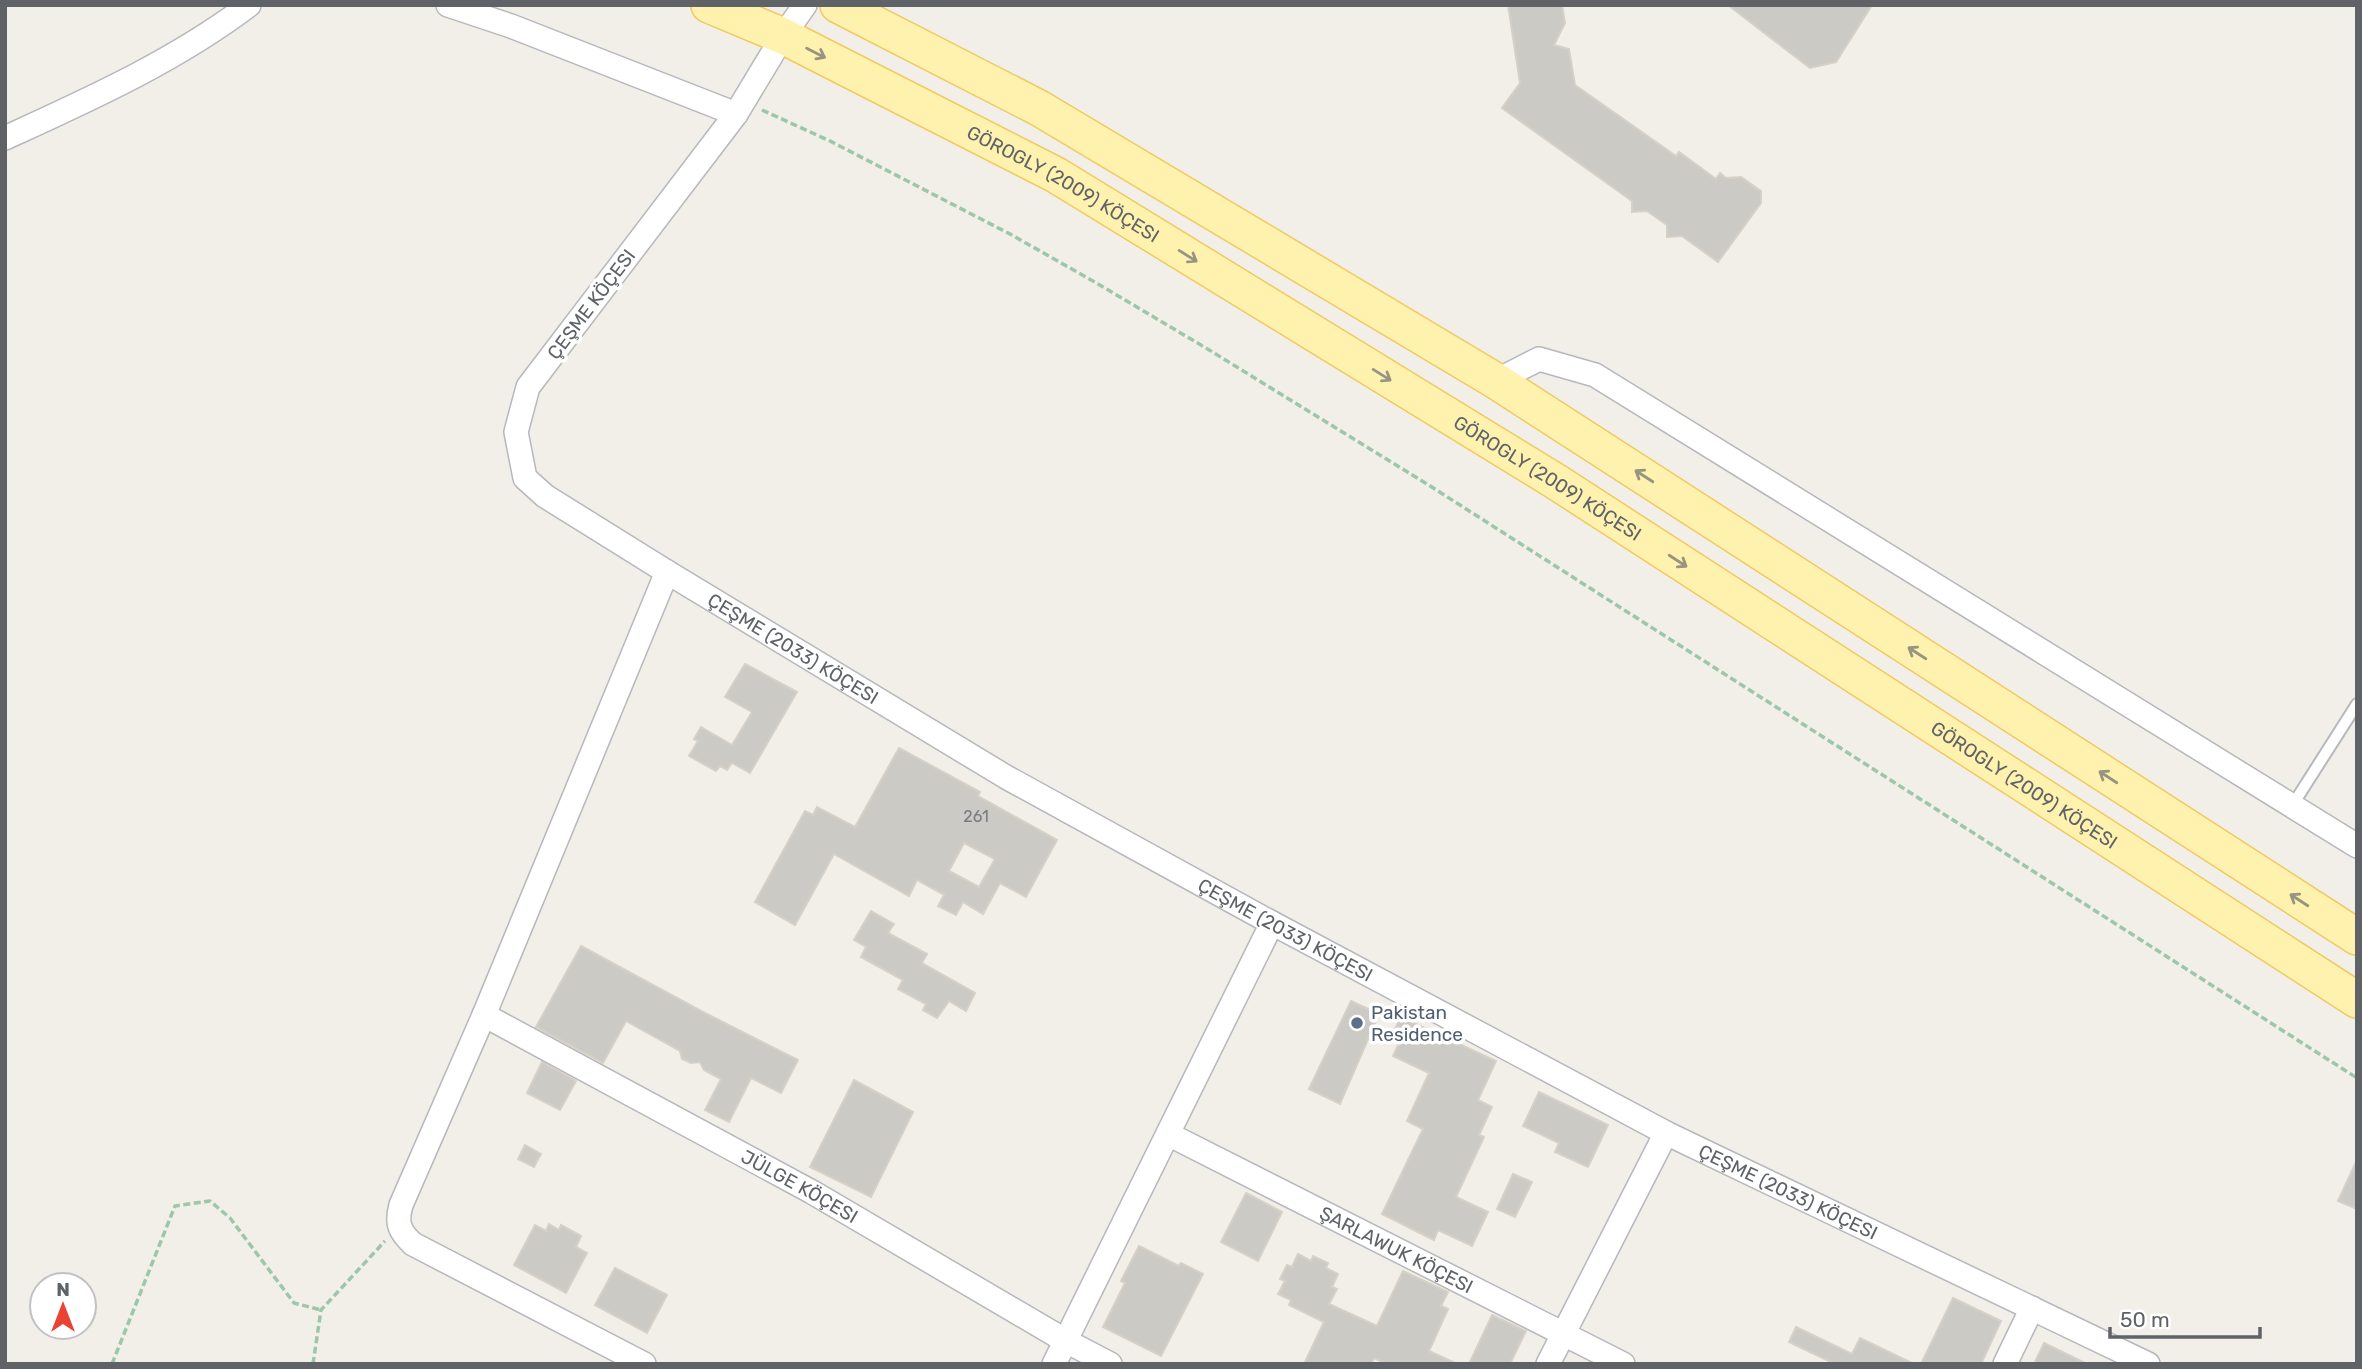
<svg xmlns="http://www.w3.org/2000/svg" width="2362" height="1369" viewBox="0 0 2362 1369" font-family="Rubik,sans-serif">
<rect width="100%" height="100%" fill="#f1efe8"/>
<g fill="#cccac5" stroke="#d6d1c6" stroke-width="2" fill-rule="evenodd">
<polygon points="1508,5 1562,5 1565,23 1554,45 1569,49 1575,85 1676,156 1679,152 1716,179 1720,173 1726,178 1741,177 1761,191 1761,203 1718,262 1682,236 1667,237 1667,225 1647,211 1632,212 1632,201 1502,108 1520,83"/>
<polygon points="1728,5 1872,5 1836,62 1810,68"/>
<polygon points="745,664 797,692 750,773 732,763 727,770 720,766 716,771 689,756 698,741 694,739 701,727 732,745 752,712 725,697"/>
<path d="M 899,748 L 980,792 L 978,796 L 1057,840 L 1026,897 L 1000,883 L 983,914 L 963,902 L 956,915 L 938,906 L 944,895 L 917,880 L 909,896 L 834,854 L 795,925 L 755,902 L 805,811 L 813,815 L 817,807 L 855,827 ZM 964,843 L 995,859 L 979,887 L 949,871 Z"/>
<polygon points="871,911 894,924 888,933 927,954 922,963 975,993 966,1011 949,1001 937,1018 923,1010 926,1004 898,989 903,980 861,957 866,947 854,940"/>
<polygon points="581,946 701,1011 798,1060 781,1093 751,1078 729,1122 705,1110 721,1079 704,1070 700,1062 691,1063 682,1059 680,1051 626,1021 603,1063 536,1027"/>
<polygon points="1351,1001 1379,1014 1340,1104 1309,1089"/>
<polygon points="1401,1017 1496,1061 1478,1100 1492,1107 1479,1135 1484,1137 1456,1197 1488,1212 1472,1246 1438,1230 1434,1240 1382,1214 1423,1129 1407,1121 1429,1073 1393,1056 1403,1035 1394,1031"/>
<polygon points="542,1062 576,1081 560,1110 527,1093"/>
<polygon points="854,1080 913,1112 871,1197 810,1167"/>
<polygon points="1539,1092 1608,1125 1588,1167 1555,1152 1559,1143 1523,1126"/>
<polygon points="525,1145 541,1154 534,1167 518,1159"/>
<polygon points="2357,1160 2357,1209 2338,1201"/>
<polygon points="1513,1174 1532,1182 1515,1217 1497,1209"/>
<polygon points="1246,1193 1282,1212 1258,1261 1221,1242"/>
<polygon points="549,1224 559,1230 561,1225 581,1236 576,1247 587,1253 566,1293 514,1265 535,1225 546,1231"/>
<polygon points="1139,1246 1179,1266 1181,1263 1203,1274 1161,1356 1103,1327 1125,1283 1121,1281"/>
<polygon points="1298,1254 1311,1261 1313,1256 1328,1263 1326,1268 1338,1274 1332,1287 1337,1289 1329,1304 1377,1326 1403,1271 1448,1292 1441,1306 1448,1309 1429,1351 1457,1364 1387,1364 1374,1358 1371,1364 1304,1364 1324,1322 1289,1305 1291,1300 1278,1294 1285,1281 1280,1279 1287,1265 1292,1267"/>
<polygon points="615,1268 667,1295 647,1333 595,1305"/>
<polygon points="1953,1298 2001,1321 1981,1364 1921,1364"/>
<polygon points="1492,1315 1526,1331 1510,1364 1469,1364"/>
<polygon points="1796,1327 1852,1354 1860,1338 1914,1364 1835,1364 1789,1342"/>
<polygon points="2044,1343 2087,1364 2034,1364"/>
</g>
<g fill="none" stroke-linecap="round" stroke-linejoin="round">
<defs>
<polyline id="lane" points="2292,806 2357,704"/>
<g id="street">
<polyline points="448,5 511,26 736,114"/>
<path id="s1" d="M 805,5 L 783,36 L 736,114 L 528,387 L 516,432 L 525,478 L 545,496 L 667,572 L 1006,777 L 1272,923 L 1666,1133 L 2148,1364"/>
<path d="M 5,138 C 90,99 175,61 249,5"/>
<polyline points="1496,381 1539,359 1595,375 2357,846"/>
<path id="s2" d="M 484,1015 L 812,1192 L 1066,1341 L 1110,1364"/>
<path id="s3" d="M 1168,1134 L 1623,1364"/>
<path d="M 644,1364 L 413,1244 C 399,1231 396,1223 401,1205 L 484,1015 L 667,572"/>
<polyline points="1054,1364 1272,923"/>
<polyline points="1548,1364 1666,1133"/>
<polyline points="2005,1364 2032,1308"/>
</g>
<g id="primary">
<path id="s4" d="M 709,5 L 783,36 L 1056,175 L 1555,481 L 2357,1000"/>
<polyline points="838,5 1039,108 1496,381 2357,937"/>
</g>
</defs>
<use href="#lane" stroke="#b5b8bc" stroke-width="14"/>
<use href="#street" stroke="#b5b8bc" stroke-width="26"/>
<use href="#primary" stroke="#f2c960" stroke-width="38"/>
<g stroke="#9cc7a9" stroke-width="3.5" stroke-dasharray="7 3.5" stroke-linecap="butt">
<polyline points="762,110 830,141 1010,234 1093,281 1206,348 1427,484 2357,1078"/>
<polyline points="112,1364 175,1206 210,1201 230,1218 294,1303 321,1310"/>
<polyline points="313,1364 321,1310 385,1241"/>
</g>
<use href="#lane" stroke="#fff" stroke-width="10"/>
<use href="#street" stroke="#fff" stroke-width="23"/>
<use href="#primary" stroke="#fff2af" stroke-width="35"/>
</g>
<defs><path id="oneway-shaft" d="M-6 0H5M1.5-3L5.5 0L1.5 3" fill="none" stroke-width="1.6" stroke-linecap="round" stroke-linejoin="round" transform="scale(1.75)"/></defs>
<g stroke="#979581">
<use href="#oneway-shaft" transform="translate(816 53) rotate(27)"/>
<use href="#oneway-shaft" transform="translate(1188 256) rotate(32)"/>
<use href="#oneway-shaft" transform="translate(1382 375) rotate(32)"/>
<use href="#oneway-shaft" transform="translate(1644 476) rotate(-147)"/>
<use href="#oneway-shaft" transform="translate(1678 561) rotate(33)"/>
<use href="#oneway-shaft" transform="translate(1917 653) rotate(-147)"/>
<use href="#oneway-shaft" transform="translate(2108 777) rotate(-147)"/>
<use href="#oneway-shaft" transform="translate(2299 900) rotate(-147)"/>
</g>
<circle fill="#5c6f8a" stroke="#fff" stroke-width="2.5" cx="1357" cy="1023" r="7"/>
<g text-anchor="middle" stroke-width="7" stroke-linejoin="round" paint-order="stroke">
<g font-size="16" fill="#7a7d7f">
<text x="976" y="822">261</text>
</g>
<g font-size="19" fill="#5f6368" stroke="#fff">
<text dy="7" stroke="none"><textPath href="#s4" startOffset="397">GÖROGLY (2009) KÖÇESI</textPath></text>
<text transform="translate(591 304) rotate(-53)" y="7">ÇEŞME KÖÇESI</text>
<text dy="7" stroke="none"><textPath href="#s4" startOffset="964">GÖROGLY (2009) KÖÇESI</textPath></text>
<text dy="7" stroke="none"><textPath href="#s1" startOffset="884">ÇEŞME (2033) KÖÇESI</textPath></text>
<text dy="7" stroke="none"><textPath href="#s4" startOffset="1531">GÖROGLY (2009) KÖÇESI</textPath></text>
<text dy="7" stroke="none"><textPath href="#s1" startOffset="1451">ÇEŞME (2033) KÖÇESI</textPath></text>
<text dy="7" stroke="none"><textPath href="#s2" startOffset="359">JÜLGE KÖÇESI</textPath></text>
<text dy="7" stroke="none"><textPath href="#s1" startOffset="2018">ÇEŞME (2033) KÖÇESI</textPath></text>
<text dy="7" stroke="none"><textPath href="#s3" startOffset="256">ŞARLAWUK KÖÇESI</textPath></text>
</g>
<g font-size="19" fill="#4e5e75" stroke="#fff" text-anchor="start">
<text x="1371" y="1019">Pakistan<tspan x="1371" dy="22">Residence</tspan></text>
</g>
</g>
<rect width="2362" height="1369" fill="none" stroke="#5f6368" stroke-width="14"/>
<g transform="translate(63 1306)"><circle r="33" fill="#ffffff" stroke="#bfc1c3" stroke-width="2"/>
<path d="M0-5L12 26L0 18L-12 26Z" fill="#ea4335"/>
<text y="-10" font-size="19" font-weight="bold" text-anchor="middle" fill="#5f6368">N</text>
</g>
<path d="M2110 1327v10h150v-10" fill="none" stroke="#5f6368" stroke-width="3.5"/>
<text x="2120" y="1327" font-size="21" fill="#5f6368" stroke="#ffffff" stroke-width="5" paint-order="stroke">50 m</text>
</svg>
